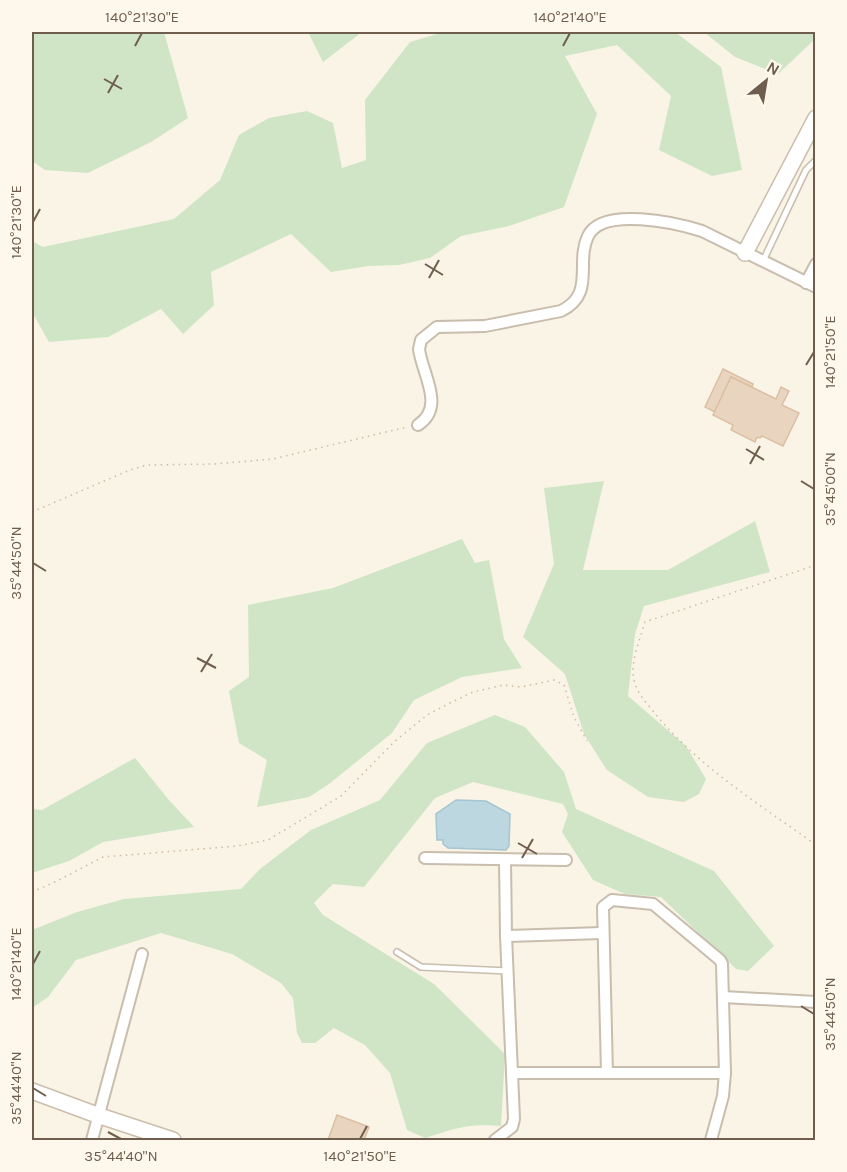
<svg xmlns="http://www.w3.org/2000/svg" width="847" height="1172" viewBox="0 0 847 1172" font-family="Karla,sans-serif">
<rect width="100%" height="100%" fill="#f9f4e6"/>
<g fill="#cfe5c6">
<polygon points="32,32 164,32 188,118 151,142 88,173 45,170 32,161"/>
<polygon points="308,32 362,32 323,62"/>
<polygon points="444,32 675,32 721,67 742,170 712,176 659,150 671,96 617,45 565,56 597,114 564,207 509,226 461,236 430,258 399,265 368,266 331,272 291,234 211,272 214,305 183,334 161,309 108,337 49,342 32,312 32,241 43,247 174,219 220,180 239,135 269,118 307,111 333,123 342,168 366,160 365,100 410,42"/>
<polygon points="704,32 815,32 815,39 778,74 735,57"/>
<polygon points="604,481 583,570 668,570 755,521 770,572 644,606 635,634 628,696 686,746 706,779 699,794 684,802 648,797 607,770 584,734 565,674 523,637 554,564 544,488"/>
<polygon points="462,539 475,563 489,560 504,639 522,668 462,677 414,700 392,733 329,784 309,797 257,807 267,760 239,743 229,691 249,677 248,605 333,588"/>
<path d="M 495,715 L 525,727 L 564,772 L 576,809 L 714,871 L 774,946 L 748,971 L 736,969 L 661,897 L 625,894 L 593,880 L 562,832 L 568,814 L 563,804 L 473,782 L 435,798 L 364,887 L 333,884 L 314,903 L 323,915 L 434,984 L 505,1054 L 501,1126 C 468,1123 456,1128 425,1138 L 407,1130 L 390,1073 L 365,1045 L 334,1028 L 315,1043 L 302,1043 L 297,1033 L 293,998 L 281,983 L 232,954 L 161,933 L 76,960 L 48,997 L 32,1008 L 32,930 L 77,912 L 124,899 L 241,889 L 260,869 L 311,830 L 380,800 L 427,743 Z"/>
<polygon points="135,758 168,799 194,827 103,842 69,861 32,873 32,809 42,810"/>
</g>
<polygon fill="#bdd7e0" stroke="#a4c5d1" stroke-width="1.5" points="456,800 486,801 510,814 509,846 506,850 448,848 443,844 443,840 437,840 436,814"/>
<g fill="#e9d5bf" stroke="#dcbfa3" stroke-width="1.5">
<polygon points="723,369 753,384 752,387 731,377 715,412 705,407"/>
<polygon points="731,377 776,399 781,387 789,391 782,405 799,413 783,446 762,436 760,438 757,437 755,442 731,430 733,425 713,415"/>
<polygon points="337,1115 369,1127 364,1140 328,1140"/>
</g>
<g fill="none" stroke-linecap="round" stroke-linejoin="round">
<defs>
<g id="lane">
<polyline points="763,261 806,170 816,160"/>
<polyline points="397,952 421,967 508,971"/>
</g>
<g id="street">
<polyline points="806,283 816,264"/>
<path d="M 418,425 C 446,407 422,374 419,349 L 421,340 L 437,327 L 485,326 L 561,311 C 596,294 575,263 588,236 C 602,206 677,223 702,231 L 816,287"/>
<polyline points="425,858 566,860"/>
<polyline points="506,936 602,933"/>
<polyline points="723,997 816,1002"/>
<polyline points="512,1073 725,1073"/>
<polyline points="607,1073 603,907 612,900 653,904 720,960 722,964 725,1073 723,1096 711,1140"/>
<polyline points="92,1140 142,954"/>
<polyline points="495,1140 512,1127 514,1119 506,936 505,861"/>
</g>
<g id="secondary">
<polyline points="745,253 816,118"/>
<polyline points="32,1091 97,1115 173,1140"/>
</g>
</defs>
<use href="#lane" stroke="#c9bdad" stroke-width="8"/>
<use href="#street" stroke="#c9bdad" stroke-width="14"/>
<use href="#secondary" stroke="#ccbeac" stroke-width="18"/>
<g stroke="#d0baa4" stroke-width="1.5" stroke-dasharray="1.5 4.5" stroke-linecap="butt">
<polyline points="32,512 130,470 147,465 214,464 273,459 407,427"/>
<path d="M 816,565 L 645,622 C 640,640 630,661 634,680 C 637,693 645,701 653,711 C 697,766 759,804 816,845"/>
<polyline points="32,892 57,881 103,857 237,846 268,840 341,796 394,742 427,715 450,703 473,692 503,685 521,687 554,680 564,685 574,717 587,741"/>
</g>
<use href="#lane" stroke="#fff" stroke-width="5"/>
<use href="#street" stroke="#fff" stroke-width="10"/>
<use href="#secondary" stroke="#fff" stroke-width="15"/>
</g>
<path fill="none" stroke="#6f5e4e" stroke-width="2" d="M 135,46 L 142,33M 563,46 L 570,33M 104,79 L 122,89M 108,93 L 118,75M 33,222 L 40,209M 425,264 L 443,275M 429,278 L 439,260M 806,365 L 814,352M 746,449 L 764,460M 750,464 L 760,446M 801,481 L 814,489M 33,563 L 46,571M 197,658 L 216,668M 201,672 L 212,654M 518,843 L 537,854M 522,858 L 533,839M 33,964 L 40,951M 801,1006 L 814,1014M 33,1088 L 46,1096M 108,1132 L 121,1139M 360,1139 L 367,1126"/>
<rect width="847" height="1172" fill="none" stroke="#fdf8eb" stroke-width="66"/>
<g transform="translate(766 81) rotate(30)" stroke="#fdf8eb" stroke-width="4.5" paint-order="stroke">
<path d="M0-4.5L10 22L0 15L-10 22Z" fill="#6f5e4e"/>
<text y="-9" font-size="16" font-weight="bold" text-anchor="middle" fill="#6f5e4e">N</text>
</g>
<rect x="33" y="33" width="781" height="1106" fill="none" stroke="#6f5e4e" stroke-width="2"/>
<g font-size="15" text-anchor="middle" fill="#6f5e4e">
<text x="142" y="22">140°21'30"E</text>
<text x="570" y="22">140°21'40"E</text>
<text transform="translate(16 222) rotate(-90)" y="5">140°21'30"E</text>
<text transform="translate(830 352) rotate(-90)" y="5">140°21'50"E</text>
<text transform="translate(830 489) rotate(-90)" y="5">35°45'00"N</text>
<text transform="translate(16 563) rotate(-90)" y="5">35°44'50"N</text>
<text transform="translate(16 964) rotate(-90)" y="5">140°21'40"E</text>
<text transform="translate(830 1014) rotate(-90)" y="5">35°44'50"N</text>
<text transform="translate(16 1088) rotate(-90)" y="5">35°44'40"N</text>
<text x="121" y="1161">35°44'40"N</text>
<text x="360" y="1161">140°21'50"E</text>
</g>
</svg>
